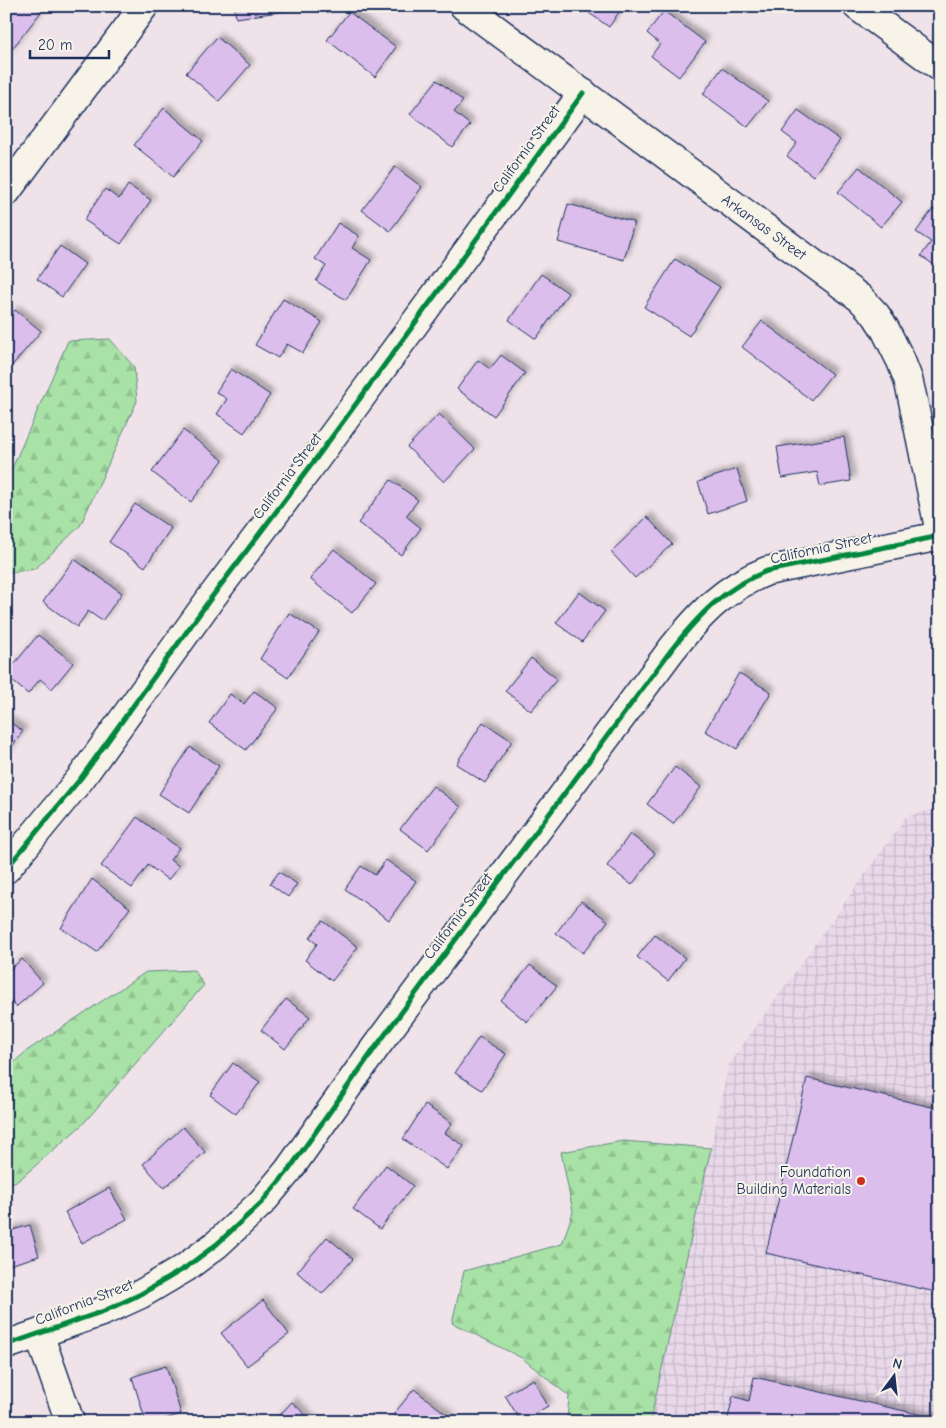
<svg xmlns="http://www.w3.org/2000/svg" width="946" height="1428" viewBox="0 0 946 1428" font-family="'Comic Neue',sans-serif">
<defs>
<pattern id="industrial-grid" width="8" height="8" patternUnits="userSpaceOnUse" patternTransform="scale(1.25)"><rect width="8" height="8" fill="#e9d8ea"/><path d="M0 4h8M4 0v8" fill="none" stroke="#c7bacb"/></pattern>
<pattern id="forest-firs" width="22" height="20" patternUnits="userSpaceOnUse" patternTransform="scale(1.25)"><rect width="22" height="20" fill="#a9e2a6"/><path d="M5 1l3.5 6h-7zM16 11l3.5 6h-7z" fill="#91c291"/></pattern>
<filter id="shadow"><feDropShadow dx="4.5" dy="-4.5" stdDeviation="2.5" flood-color="#0004"/></filter>
</defs>
<rect width="100%" height="100%" fill="#efe3e9"/>
<filter id="ink" filterUnits="userSpaceOnUse"><feTurbulence type="fractalNoise" baseFrequency=".02" numOctaves="2"/><feDisplacementMap in="SourceGraphic" scale="10" xChannelSelector="R" yChannelSelector="G"/><feConvolveMatrix kernelMatrix="1 2 1 2 8 2 1 2 1" color-interpolation-filters="sRGB"/></filter>
<g filter="url(#ink)">
<polygon fill="url(#industrial-grid)" points="940,807 940,1422 650,1422 729,1064 906,817"/>
<g fill="url(#forest-firs)" stroke="#628882">
<polygon points="110,339 134,367 137,401 80,526 35,569 6,573 6,482 68,341"/>
<polygon points="194,970 204,985 82,1125 19,1180 6,1185 6,1069 28,1050 146,972"/>
<polygon points="623,1141 711,1148 650,1422 567,1422 569,1396 522,1358 452,1323 464,1271 562,1244 573,1212 561,1152"/>
</g>
<g fill="#dcbeec" stroke="#1b2f5e" filter="url(#shadow)">
<polygon points="6,6 34,6 41,12 8,54 6,53"/>
<polygon points="234,6 299,6 300,9 236,18"/>
<polygon points="579,6 623,6 609,27"/>
<polygon points="664,11 705,42 679,77 651,56 660,44 647,33"/>
<polygon points="349,12 396,47 375,77 327,40"/>
<polygon points="217,37 250,65 219,101 186,73"/>
<polygon points="722,68 768,101 748,127 703,94"/>
<polygon points="437,80 463,101 454,112 470,125 452,147 410,114"/>
<polygon points="164,108 203,141 173,177 134,145"/>
<polygon points="798,110 840,140 813,176 787,156 797,143 782,132"/>
<polygon points="395,167 422,187 390,231 362,210"/>
<polygon points="859,167 902,202 881,227 838,192"/>
<polygon points="128,185 151,200 121,244 84,220 105,189 119,199"/>
<polygon points="568,204 634,222 624,260 558,242"/>
<polygon points="933,209 940,214 940,269 921,256 931,242 916,232"/>
<polygon points="338,223 359,236 352,248 371,260 346,300 316,281 326,266 315,259"/>
<polygon points="60,246 85,264 62,297 37,279"/>
<polygon points="675,259 720,287 689,336 644,307"/>
<polygon points="541,274 568,293 536,339 509,320"/>
<polygon points="283,299 322,322 303,353 287,344 278,358 255,345"/>
<polygon points="15,310 41,331 11,367 6,364 6,321"/>
<polygon points="762,321 832,374 811,400 742,347"/>
<polygon points="501,355 525,373 494,416 457,389 478,360 490,369"/>
<polygon points="231,369 270,395 244,433 217,414 227,399 216,392"/>
<polygon points="439,414 475,449 444,482 407,447"/>
<polygon points="183,430 223,460 191,502 152,472"/>
<polygon points="844,437 851,481 820,486 817,472 782,478 777,447"/>
<polygon points="737,469 747,501 708,514 698,482"/>
<polygon points="391,480 418,500 406,516 421,528 401,555 358,523"/>
<polygon points="135,504 171,528 145,567 109,542"/>
<polygon points="647,517 672,544 635,578 611,552"/>
<polygon points="334,549 376,584 352,613 310,579"/>
<polygon points="74,559 122,593 102,621 88,611 77,627 43,602"/>
<polygon points="579,592 605,611 582,642 556,623"/>
<polygon points="289,613 319,632 288,678 260,659"/>
<polygon points="38,635 73,663 52,689 40,679 28,694 6,676 6,674"/>
<polygon points="531,658 557,679 531,711 505,691"/>
<polygon points="739,673 771,692 737,749 705,731"/>
<polygon points="254,691 278,708 246,750 209,723 230,694 244,704"/>
<polygon points="6,720 23,731 6,755"/>
<polygon points="483,722 512,741 485,783 456,764"/>
<polygon points="190,747 219,766 189,813 159,794"/>
<polygon points="675,767 701,787 673,824 647,804"/>
<polygon points="433,786 461,807 428,850 400,829"/>
<polygon points="137,817 179,848 170,860 179,866 168,880 148,865 132,888 101,866"/>
<polygon points="630,834 655,853 632,885 607,866"/>
<polygon points="386,860 416,881 389,920 345,889 361,866 375,875"/>
<polygon points="279,872 297,884 288,897 270,884"/>
<polygon points="92,879 130,908 97,952 61,928"/>
<polygon points="581,901 608,921 583,953 556,933"/>
<polygon points="323,921 358,947 332,981 305,960 317,944 309,938"/>
<polygon points="655,935 685,958 668,981 637,957"/>
<polygon points="22,959 43,983 16,1007 6,996 6,973"/>
<polygon points="530,965 557,986 527,1022 501,1001"/>
<polygon points="286,999 310,1017 285,1049 261,1030"/>
<polygon points="479,1037 506,1054 482,1090 455,1073"/>
<polygon points="233,1063 260,1082 236,1114 210,1095"/>
<polygon points="807,1078 940,1109 940,1293 766,1253"/>
<polygon points="425,1105 452,1123 445,1133 464,1146 447,1169 403,1139"/>
<polygon points="183,1127 205,1152 164,1188 143,1164"/>
<polygon points="386,1165 413,1186 380,1229 353,1209"/>
<polygon points="109,1188 127,1219 82,1243 65,1212"/>
<polygon points="30,1225 39,1256 6,1266 6,1232"/>
<polygon points="327,1237 353,1259 322,1294 297,1272"/>
<polygon points="263,1300 289,1334 247,1366 221,1333"/>
<polygon points="166,1366 181,1414 156,1422 146,1422 132,1377"/>
<polygon points="754,1377 940,1419 940,1422 727,1422 733,1396 749,1401"/>
<polygon points="533,1379 548,1406 521,1422 505,1395"/>
<polygon points="414,1389 451,1418 448,1422 402,1422 393,1415"/>
<polygon points="292,1402 313,1422 273,1422"/>
</g>
<g fill="none" stroke-linecap="round" stroke-linejoin="round">
<defs>
<g id="minor">
<polyline points="464,6 841,284 860,298 876,315 885,329 901,361 908,379 912,396 940,533"/>
<polyline points="6,192 144,6"/>
<polyline points="6,869 81,778 211,598 315,460 583,93"/>
<polyline points="39,1334 70,1422"/>
<path d="M 6,1345 L 104,1311 L 141,1294 L 185,1268 L 217,1244 L 262,1202 L 288,1171 L 375,1048 L 672,649 C 700,614 724,588 767,571 L 940,536"/>
</g>
<polyline id="tertiary" points="857,6 940,67"/>
</defs>
<use href="#minor" stroke="#1b2f5e" stroke-width="31"/>
<use href="#tertiary" stroke="#1b2f5e" stroke-width="31"/>
<use href="#minor" stroke="#f7f3e8" stroke-width="28"/>
<use href="#tertiary" stroke="#f7f3e8" stroke-width="28"/>
<defs>
<g id="cycleway">
<polyline points="6,869 81,778 211,598 315,460 583,93"/>
<path d="M 6,1345 L 104,1311 L 141,1294 L 185,1268 L 217,1244 L 262,1202 L 288,1171 L 375,1048 L 672,649 C 700,614 724,588 767,571 L 940,536"/>
</g>
</defs>
<use href="#cycleway" stroke="#f7f3e8" stroke-width="8"/>
<use href="#cycleway" stroke="#00873e" stroke-width="5"/>
</g>
</g>
<circle fill="#c8321e" stroke="#f7f3e8" stroke-width="2" cx="861" cy="1181" r="5"/>
<g text-anchor="middle" stroke-width="4" stroke-linejoin="round" paint-order="stroke">
<g font-size="15" fill="#1b2f5e" stroke="#f7f3e8">
<text transform="translate(526 149) rotate(-54)" y="5">California Street</text>
<text transform="translate(764 227) rotate(36)" y="5">Arkansas Street</text>
<text transform="translate(287 476) rotate(-53)" y="5">California Street</text>
<text transform="translate(821 548) rotate(-12)" y="5">California Street</text>
<text transform="translate(458 916) rotate(-53)" y="5">California Street</text>
<text transform="translate(84 1302) rotate(-21)" y="5">California Street</text>
</g>
<g font-size="15" fill="#1b2f5e" stroke="#f7f3e8" text-anchor="end">
<text x="851" y="1177">Foundation<tspan x="851" dy="17">Building Materials</tspan></text>
</g>
</g>
<rect width="946" height="1428" fill="none" stroke="#f7f3e8" stroke-width="25"/>
<rect x="12" y="12" width="921" height="1403" fill="none" stroke="#1b2f5e" stroke-width="2" filter="url(#ink)"/>
<g transform="translate(894 1376) rotate(15)" stroke="#f7f3e8" stroke-width="4" paint-order="stroke">
<path d="M0-4L9 19L0 12L-9 19Z" fill="#1b2f5e"/>
<text y="-8" font-size="14" font-weight="bold" text-anchor="middle" fill="#1b2f5e">N</text>
</g>
<path d="M30 50v8h79v-8" fill="none" stroke="#1b2f5e" stroke-width="2.5"/>
<text x="38" y="50" font-size="15" fill="#1b2f5e" stroke="#f7f3e8" stroke-width="4" paint-order="stroke">20 m</text>
</svg>
